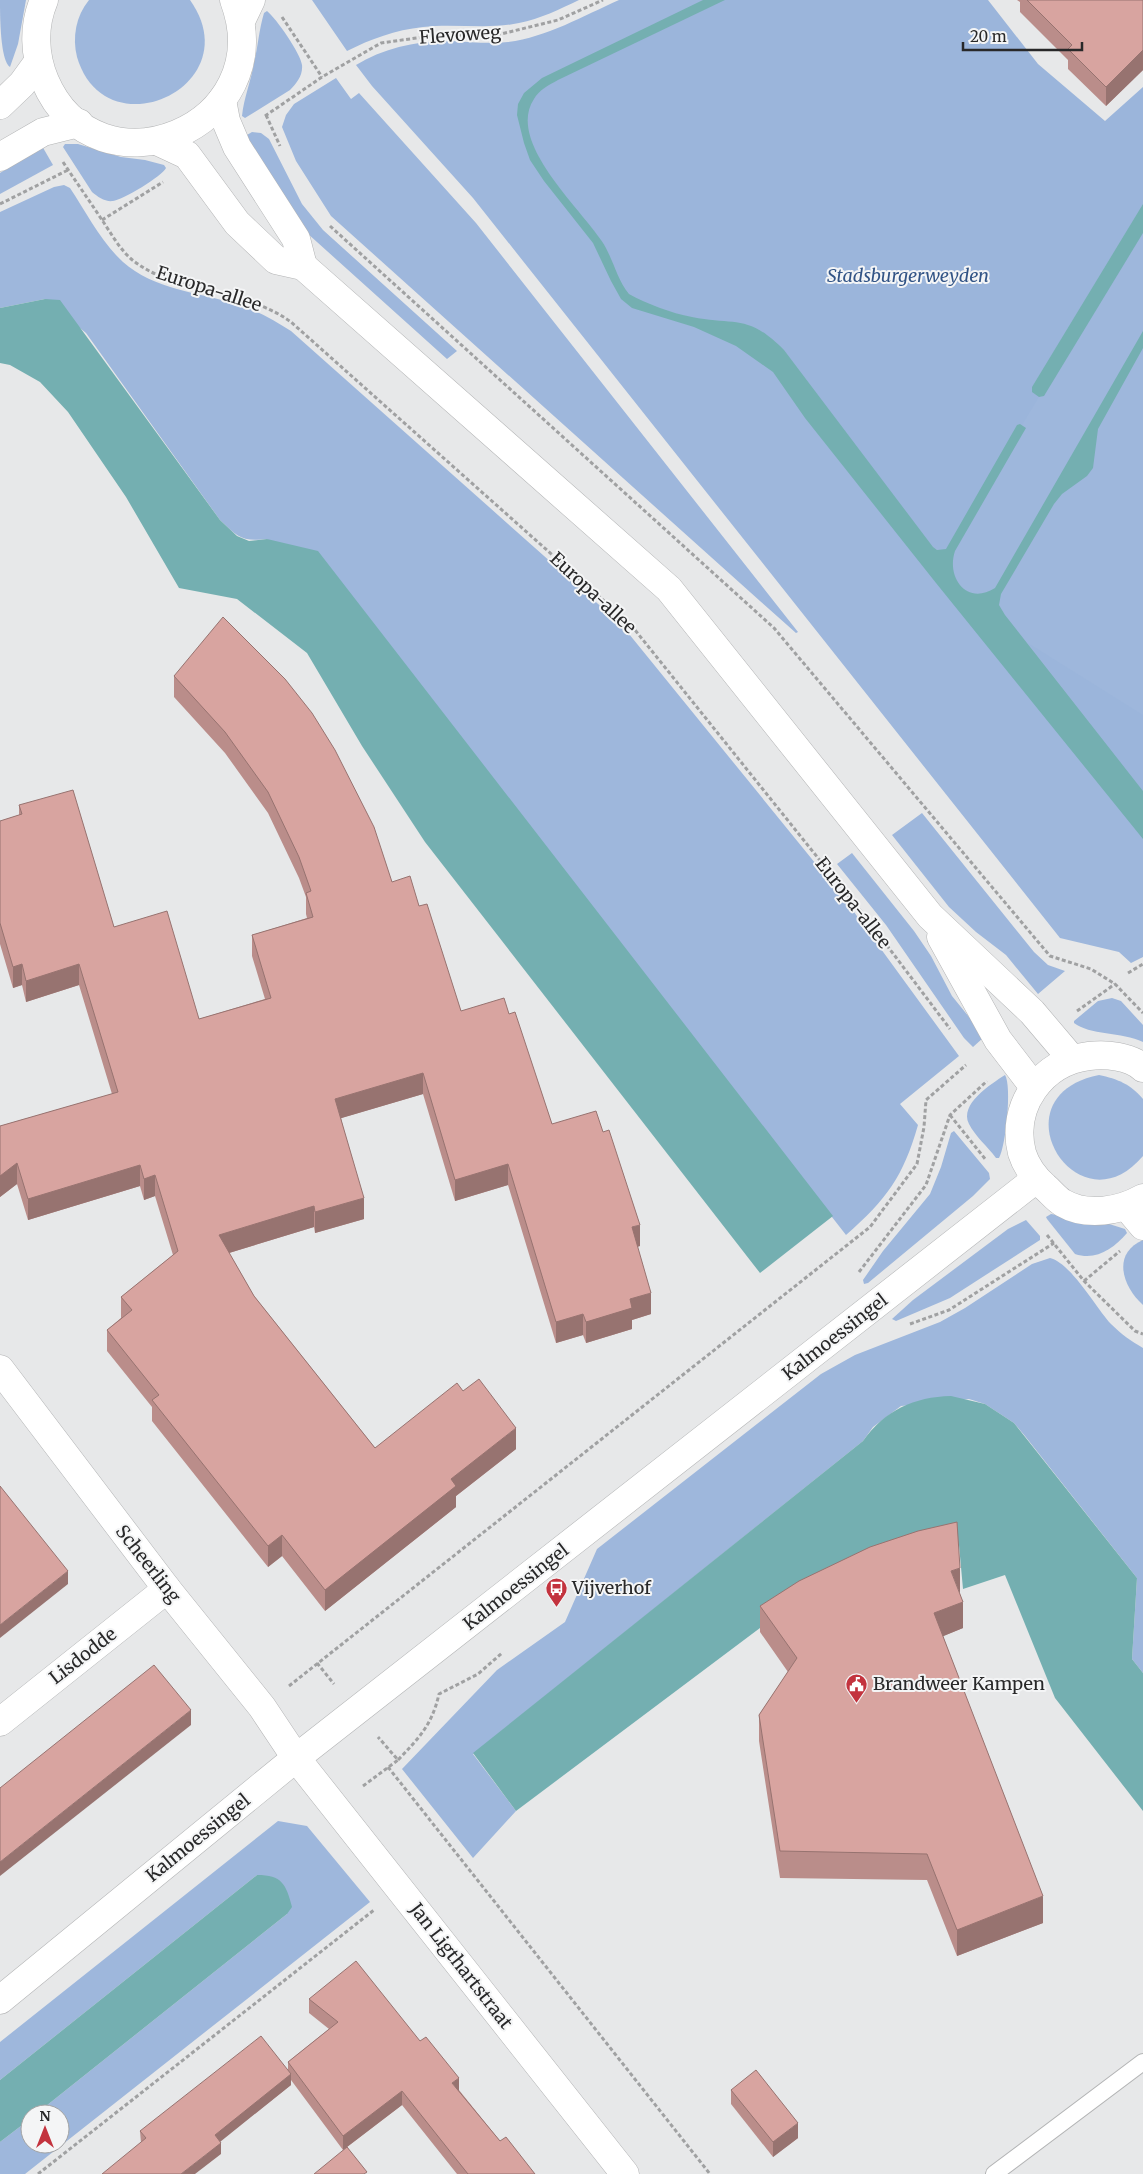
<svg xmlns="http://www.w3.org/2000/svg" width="1143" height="2174" viewBox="0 0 1143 2174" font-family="Merriweather,serif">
<rect width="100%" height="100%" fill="#e7e8e9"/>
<g fill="#9eb7dc">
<path d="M 0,0 L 26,0 L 18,44 L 10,67 C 0,61 0,15 0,0 Z"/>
<path d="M 89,0 L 190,0 C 251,86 105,153 77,57 C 72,37 76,16 89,0 Z"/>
<path d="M 312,0 L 579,0 C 560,9 540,19 519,23 C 487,30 455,23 423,27 C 395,30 371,39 347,51 Z"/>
<path d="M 619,0 L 967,0 L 1143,181 L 1143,957 L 1131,963 L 1119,952 L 1060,938 L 473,198 L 372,86 L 356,65 C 383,48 419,40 451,41 C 470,42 489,44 508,42 C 547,37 583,16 619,0 Z"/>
<path d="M 267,11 C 276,18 301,54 302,65 C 303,75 297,83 290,90 L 245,118 L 242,116 C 244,97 251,81 254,63 C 258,46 259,30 264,13 Z"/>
<polygon points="336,78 351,99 359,93 476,223 798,632 796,633 760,601 331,216 296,161 282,127 286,115 294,104"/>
<polygon points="252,132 261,133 269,139 302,204 323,230 457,351 447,359 307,233 246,139 247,135"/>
<path d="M 65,144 L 78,144 L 121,157 L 145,160 L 164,165 L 166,168 C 162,176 123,200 113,201 C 105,202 98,197 92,192 L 63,147 Z"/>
<polygon points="42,146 53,165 0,194 0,173"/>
<path d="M 64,185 L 70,188 C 86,212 101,242 123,262 C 153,289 199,293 237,304 C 256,310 274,320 291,331 L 606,611 L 629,634 L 846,901 L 959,1056 L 900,1104 L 918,1125 C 903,1177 887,1199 846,1235 L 561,869 L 267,539 C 242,542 238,537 220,520 L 86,333 L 45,299 L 0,308 L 0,212 L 54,187 Z"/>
<polygon points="922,813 1034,952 1048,965 1065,971 1038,994 1006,955 976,932 949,907 892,835"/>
<polygon points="852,853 914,931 931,956 952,996 982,1033 983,1038 973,1047 964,1038 886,925 837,864"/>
<path d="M 1112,998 L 1121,1001 L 1143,1025 L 1143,1042 C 1122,1032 1089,1035 1074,1023 L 1074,1021 L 1098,1001 Z"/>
<path d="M 1005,1075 C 1012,1086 1006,1146 999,1158 L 996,1158 C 988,1147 975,1136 969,1124 C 959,1104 991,1084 1005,1075 Z"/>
<path d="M 1099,1075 C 1118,1079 1130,1084 1143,1099 L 1143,1156 C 1077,1234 993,1096 1099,1075 Z"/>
<polygon points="954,1131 989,1173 990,1179 973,1196 868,1283 864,1284 863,1280 883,1251 930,1194 941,1167 951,1133"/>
<path d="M 1051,1214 L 1106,1223 L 1125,1229 L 1127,1233 C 1113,1249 1096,1261 1075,1254 L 1047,1219 L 1046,1217 Z"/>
<polygon points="1026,1220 1040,1236 1040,1240 950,1298 896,1321 892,1319 913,1300 1008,1229"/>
<path d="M 1143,1240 L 1143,1305 C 1123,1287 1111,1254 1143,1240 Z"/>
<path d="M 1050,1258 C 1071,1263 1096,1308 1111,1324 C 1121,1334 1131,1341 1143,1348 L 1143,1673 L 1132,1659 L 1137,1578 L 1025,1436 L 1014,1423 L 985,1404 L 969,1399 L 901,1406 L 873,1427 L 863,1441 L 473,1754 L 516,1811 L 473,1858 L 402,1769 L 497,1670 L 565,1622 L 597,1549 L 821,1374 L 855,1355 L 940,1322 L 965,1308 L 1032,1264 Z"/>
<polygon points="278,1821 307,1826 370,1902 25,2174 0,2174 0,2142 30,2119 30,2144 60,2144 60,2114 36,2114 287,1914 257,1875 0,2080 0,2042"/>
</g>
<g fill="#9bb5db">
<path d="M 725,0 L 988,0 L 1038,64 L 1105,121 L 1143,87 L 1143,204 L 1032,387 L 1032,392 L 1039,397 L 1022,425 L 1020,424 L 946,549 L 942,551 L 933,547 L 784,350 C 747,313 736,326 692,317 C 671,313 647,304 630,294 C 616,278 613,257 601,240 C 579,207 506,141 534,99 C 539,90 549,85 558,80 Z"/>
<polygon points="1028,643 1143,715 1143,791"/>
</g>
<g fill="#74afb1">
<path d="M 703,0 L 725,0 L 558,80 C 549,85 539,90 534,99 C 506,141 579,207 601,240 C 613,257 616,278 629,294 C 647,304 671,313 692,317 C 736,326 747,313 784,350 L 933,547 L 937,550 L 946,549 L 1017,425 L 1020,424 L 1026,428 L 955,551 C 946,578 967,606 995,588 L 1143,331 L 1143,348 L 1098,429 L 1093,468 L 1087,476 L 1062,494 L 1054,504 L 1001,594 L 999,605 L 1005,615 L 1143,791 L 1143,839 L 936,583 L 805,418 L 773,372 L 736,346 L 694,327 L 632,308 L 621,299 L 611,281 L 593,243 L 544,181 L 530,160 L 524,143 L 517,115 L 518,104 L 524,93 L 542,78 Z"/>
<polygon points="1143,204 1143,233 1044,396 1039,397 1032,392 1032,387"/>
<polygon points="45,299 60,300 220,520 237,536 249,541 267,539 318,551 833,1216 760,1273 425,842 362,746 307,653 237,599 179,588 126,497 68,412 40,382 10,365 0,363 0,308"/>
<path d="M 951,1396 L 985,1404 L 1014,1423 L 1137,1578 L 1132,1659 L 1143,1673 L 1143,1811 L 1055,1698 L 1005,1575 L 963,1589 L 959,1545 C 890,1561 821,1592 760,1628 L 516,1811 L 473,1753 L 863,1441 C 885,1410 914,1397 951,1396 Z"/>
<path d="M 257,1875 C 282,1875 286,1884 292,1907 L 287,1914 L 36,2114 L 30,2114 L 30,2119 L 0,2142 L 0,2080 Z"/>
</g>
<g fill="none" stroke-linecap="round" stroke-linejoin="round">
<defs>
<polyline id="service" points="994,2174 1143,2062"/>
<g id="minor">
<polyline points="0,1369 167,1589 262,1707 296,1758 625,2174"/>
<polyline points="0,1722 167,1589"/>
<polyline points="0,2000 296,1758 1036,1179"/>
</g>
<polyline id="tertiary" points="241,21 251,0"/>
<g id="secondary">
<path d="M 44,0 C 33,26 34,55 45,81 C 97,202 282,128 234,0"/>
<polyline points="222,100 226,121 237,147 296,239 303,266"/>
<polyline points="0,105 22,84 38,62"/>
<polyline points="157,141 187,155 237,223 276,260 303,266 669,589 930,916 1032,1012 1071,1058"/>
<polyline points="0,157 43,132 79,123"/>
<polyline points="941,937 998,1040 1034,1087"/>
<path d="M 1143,1068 C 1130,1056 1106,1054 1089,1056 C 1042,1062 1010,1106 1022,1153 C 1026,1166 1036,1179 1045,1187 C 1051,1192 1056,1199 1063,1203 C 1087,1217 1120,1211 1143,1198"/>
<polyline points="1127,1207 1143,1226"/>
</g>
</defs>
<use href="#service" stroke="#b3b4b5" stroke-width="18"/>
<use href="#minor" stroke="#b3b4b5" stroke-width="29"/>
<use href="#tertiary" stroke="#b3b4b5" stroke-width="29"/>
<use href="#secondary" stroke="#b3b4b5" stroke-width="29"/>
<g stroke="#a0a1a2" stroke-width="3" stroke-dasharray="4 2.5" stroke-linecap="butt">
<polyline points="282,17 322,77"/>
<polyline points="266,115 280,146"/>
<polyline points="265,116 322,77 381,43 438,35 497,35 558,20 603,0"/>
<path d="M 63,162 C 76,182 89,200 102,220 C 111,233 121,252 135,262 C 180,295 244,288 291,322 L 631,625 L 867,919 L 950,1029"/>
<polyline points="0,204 68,170"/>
<polyline points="102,220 163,182"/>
<polyline points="330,226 774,628 1050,956 1091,969 1115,984 1143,1013"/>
<polyline points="1128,973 1143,964"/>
<polyline points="1077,1011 1115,984"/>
<polyline points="950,1115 986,1160"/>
<polyline points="1047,1235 1084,1281 1135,1331 1143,1334"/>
<polyline points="859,1272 926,1185 950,1115 987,1081"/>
<polyline points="1084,1281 1120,1251"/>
<polyline points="910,1324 949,1310 1054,1243"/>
<polyline points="317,1663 334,1684"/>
<polyline points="289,1686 870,1227 917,1164 924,1127 926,1100 966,1065"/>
<path d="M 398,1760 C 419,1738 432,1725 439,1694 L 478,1674 L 502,1653"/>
<polyline points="388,1767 710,2174"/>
<polyline points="363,1786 398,1760 378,1737"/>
<polyline points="38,2174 374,1910"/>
</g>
<use href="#service" stroke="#fff" stroke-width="16"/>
<use href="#minor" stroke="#fff" stroke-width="28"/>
<use href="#tertiary" stroke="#fff" stroke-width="28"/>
<use href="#secondary" stroke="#fff" stroke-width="28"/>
</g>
<g fill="#ba8d8a">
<polygon points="1017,0 1143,0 1143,70 1106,106 1068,69 1068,60 1020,12 1020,2"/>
<polygon points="174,676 392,882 419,906 461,1011 509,1014 552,1124 603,1132 640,1246 637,1247 651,1314 632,1320 632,1329 586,1343 583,1335 556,1343 508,1185 455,1201 423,1094 341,1118 364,1219 315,1233 314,1227 229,1253 254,1296 375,1448 463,1391 516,1449 456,1496 456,1507 325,1611 282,1556 268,1567 152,1421 152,1407 107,1351 107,1330 121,1318 121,1297 173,1255 155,1196 144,1200 140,1186 28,1220 17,1184 0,1197 0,1126 112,1094 79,985 26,1002 22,985 13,988 0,944 0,821 19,815 19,805 114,927 199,1019 265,999 252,956 252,935 307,918 306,914 306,897 299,878 268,813 225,753 174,697"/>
<polygon points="960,1594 963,1628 943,1636 1043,1923 957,1956 927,1880 780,1878 759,1741 759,1715 788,1672 760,1632 760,1606"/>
<polygon points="309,1999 459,2090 500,2141 535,2174 457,2174 402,2105 347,2147 367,2174 343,2150 291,2080 291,2085 220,2141 221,2154 141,2143 140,2131 288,2071 288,2062 329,2029 309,2013"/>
<polygon points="731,2090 798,2138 773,2157 731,2104"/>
</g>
<g fill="#977370">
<polygon points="1143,50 1143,70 1106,106 1106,87"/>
<polygon points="22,964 22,985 13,988 13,967"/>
<polygon points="79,964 79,985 26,1002 26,981"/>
<polygon points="423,1073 423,1094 335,1120 335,1099"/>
<polygon points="17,1163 17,1184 0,1197 0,1176"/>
<polygon points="508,1164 508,1185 455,1201 455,1180"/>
<polygon points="140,1165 140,1186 28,1220 28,1199"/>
<polygon points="155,1175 155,1196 144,1200 144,1179"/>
<polygon points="364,1198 364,1219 315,1233 315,1212"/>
<polygon points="314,1206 314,1227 219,1256 219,1235"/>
<polygon points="640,1225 640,1246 632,1248 632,1227"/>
<polygon points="651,1293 651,1314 632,1320 632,1329 586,1343 586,1322 630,1299"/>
<polygon points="583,1314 583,1335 556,1343 556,1322"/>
<polygon points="516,1428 516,1449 456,1496 456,1507 325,1611 325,1590 451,1479"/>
<polygon points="282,1535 282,1556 268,1567 268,1546"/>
<polygon points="960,1568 960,1594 951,1571"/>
<polygon points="68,1571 68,1584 0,1638 0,1625"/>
<polygon points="963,1602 963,1628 934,1640 934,1613"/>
<polygon points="191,1710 191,1725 0,1876 0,1862"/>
<polygon points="1043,1896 1043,1923 957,1956 957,1930"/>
<polygon points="291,2074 291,2085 215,2146 215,2135"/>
<polygon points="459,2078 459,2092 452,2083"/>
<polygon points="402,2091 402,2105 343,2150 343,2136"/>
<polygon points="798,2123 798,2138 773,2157 773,2142"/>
<polygon points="221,2143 221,2154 195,2174 181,2174"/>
</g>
<g fill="#d8a4a0" stroke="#977370">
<polygon points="1027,0 1143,0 1143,50 1106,87 1068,49 1072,45"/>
<polygon points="223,617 285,679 312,713 335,750 374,827 392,882 410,876 419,906 427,904 461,1011 504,998 509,1014 515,1012 552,1124 596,1111 603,1132 609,1130 640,1225 632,1227 651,1293 630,1299 632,1308 586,1322 583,1314 556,1322 508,1164 455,1180 423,1073 335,1099 364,1198 315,1212 314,1206 219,1235 254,1296 375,1448 457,1383 463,1391 479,1379 516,1428 451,1479 456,1486 325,1590 282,1535 268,1546 152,1400 159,1395 107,1330 132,1310 121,1297 178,1251 155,1175 144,1179 140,1165 28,1199 17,1163 0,1176 0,1126 118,1092 79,964 26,981 22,964 13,967 0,923 0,821 22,814 19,805 73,790 114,927 167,911 199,1019 271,998 252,935 313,917 306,893 311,891 299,857 268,792 225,732 174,676"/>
<polygon points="0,1486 68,1571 0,1625"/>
<polygon points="957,1522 960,1568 951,1571 963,1602 934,1613 1043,1896 957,1930 927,1854 780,1851 759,1715 797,1658 760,1606 799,1581 870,1547 918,1531"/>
<polygon points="154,1665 191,1710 0,1862 0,1788"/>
<polygon points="356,1961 420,2041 426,2037 459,2078 452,2083 500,2141 506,2137 535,2174 468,2174 402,2091 343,2136 288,2062 338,2022 309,1999"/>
<polygon points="261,2036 291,2074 215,2135 221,2143 181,2174 102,2174 146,2138 140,2131"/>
<polygon points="756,2070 798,2123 773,2142 731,2090"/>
<polygon points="347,2147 367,2172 364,2174 314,2174"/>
</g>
<defs>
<symbol id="bus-pin" viewBox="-11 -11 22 30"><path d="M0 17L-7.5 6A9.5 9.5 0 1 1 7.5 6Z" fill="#c3333e" stroke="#f4f5f6"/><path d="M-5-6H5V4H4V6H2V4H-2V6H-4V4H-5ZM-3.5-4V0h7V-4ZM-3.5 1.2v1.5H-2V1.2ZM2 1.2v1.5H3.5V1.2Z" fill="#fff"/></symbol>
<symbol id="civic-pin" viewBox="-11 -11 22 30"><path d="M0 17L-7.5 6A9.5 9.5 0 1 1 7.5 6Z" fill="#c3333e" stroke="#f4f5f6"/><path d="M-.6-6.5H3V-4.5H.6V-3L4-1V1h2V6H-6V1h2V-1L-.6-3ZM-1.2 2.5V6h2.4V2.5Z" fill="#fff"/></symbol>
</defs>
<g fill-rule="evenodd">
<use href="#bus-pin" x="544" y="1576" width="25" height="34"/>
<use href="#civic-pin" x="844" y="1672" width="25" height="34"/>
</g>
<g text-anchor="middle" stroke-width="4" stroke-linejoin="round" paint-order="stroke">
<g font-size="18" fill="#282829" stroke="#f4f5f6">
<text transform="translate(460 35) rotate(-4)" y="6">Flevoweg</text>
<text transform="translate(209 289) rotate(18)" y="6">Europa-allee</text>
<text transform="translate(593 593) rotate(43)" y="6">Europa-allee</text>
<text transform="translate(853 903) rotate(52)" y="6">Europa-allee</text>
<text transform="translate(835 1337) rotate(-38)" y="6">Kalmoessingel</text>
<text transform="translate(148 1564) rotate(52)" y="6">Scheerling</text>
<text transform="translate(516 1587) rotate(-38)" y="6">Kalmoessingel</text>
<text transform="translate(83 1656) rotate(-38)" y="6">Lisdodde</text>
<text transform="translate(198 1838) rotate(-39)" y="6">Kalmoessingel</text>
<text transform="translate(461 1966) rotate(52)" y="6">Jan Ligthartstraat</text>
</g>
<g font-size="18" font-style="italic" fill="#325486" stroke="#f4f5f6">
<text x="908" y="282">Stadsburgerweyden</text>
</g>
<g font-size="18" fill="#282829" stroke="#f4f5f6" text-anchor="start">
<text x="572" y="1594">Vijverhof</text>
<text x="873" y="1690">Brandweer Kampen</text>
</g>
</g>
<g transform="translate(45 2129)"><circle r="24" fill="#f4f5f6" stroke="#a2a3a4"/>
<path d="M0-4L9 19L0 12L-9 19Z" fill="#c3333e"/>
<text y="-8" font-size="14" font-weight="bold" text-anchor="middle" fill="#282829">N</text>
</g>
<path d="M963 42v8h119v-8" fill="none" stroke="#282829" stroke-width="2.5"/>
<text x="970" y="42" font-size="15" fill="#282829" stroke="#f4f5f6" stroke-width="4" paint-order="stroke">20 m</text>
</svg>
